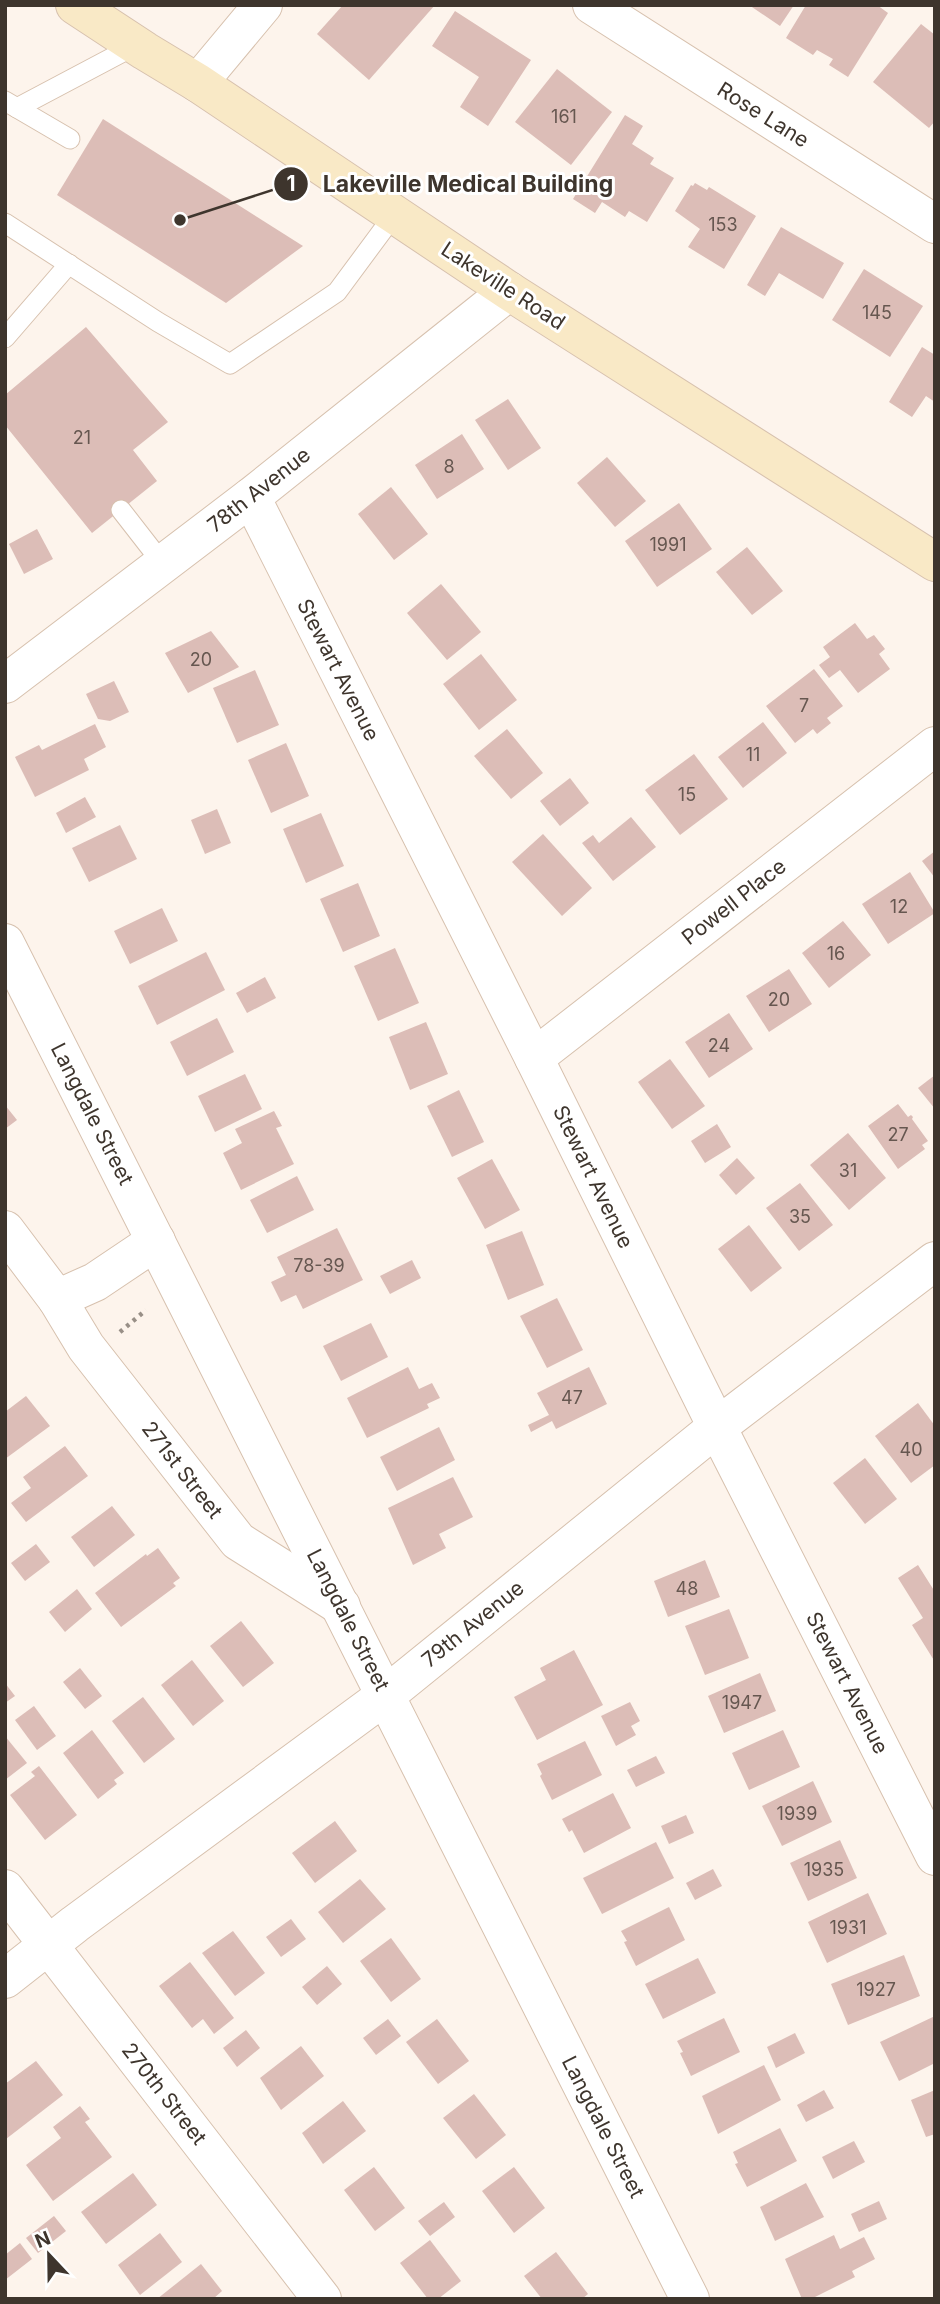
<svg xmlns="http://www.w3.org/2000/svg" width="940" height="2304" viewBox="0 0 940 2304" font-family="Inter,sans-serif">
<rect width="100%" height="100%" fill="#fdf4ec"/>
<g fill="#dcbdb7">
<polygon points="343,5 435,5 369,80 317,34"/>
<polygon points="749,5 794,5 780,26"/>
<polygon points="806,5 877,5 888,13 848,77 829,65 833,59 817,50 813,55 786,38"/>
<polygon points="455,11 531,60 488,126 460,107 479,77 432,46"/>
<polygon points="921,24 935,35 935,121 929,128 873,82"/>
<polygon points="557,69 612,112 571,165 515,122"/>
<polygon points="625,115 643,126 632,144 654,158 650,164 674,178 647,222 629,211 625,217 602,202 595,213 573,199"/>
<polygon points="103,119 303,246 226,303 57,195"/>
<polygon points="695,183 707,190 709,187 756,216 724,269 688,247 700,229 675,211 691,185 693,186"/>
<polygon points="781,227 844,263 823,299 779,273 765,296 747,285"/>
<polygon points="864,269 923,306 890,357 832,320"/>
<polygon points="86,327 168,422 133,450 157,481 92,533 5,425 5,395"/>
<polygon points="922,347 935,355 935,402 926,396 912,417 889,402"/>
<polygon points="508,399 541,448 508,470 475,420"/>
<polygon points="462,434 484,469 437,499 415,465"/>
<polygon points="607,457 646,501 615,527 577,483"/>
<polygon points="391,487 428,534 394,560 358,514"/>
<polygon points="679,503 712,549 657,587 625,541"/>
<polygon points="37,529 53,559 24,574 9,544"/>
<polygon points="747,547 783,591 752,615 716,572"/>
<polygon points="441,584 481,632 447,660 407,613"/>
<polygon points="855,623 867,639 874,635 885,649 879,654 890,669 858,693 840,670 829,678 819,665 830,657 823,647"/>
<polygon points="211,631 239,667 188,693 165,653"/>
<polygon points="481,654 517,700 479,730 443,684"/>
<polygon points="814,669 843,706 827,718 831,723 817,734 813,729 795,743 766,706"/>
<polygon points="255,670 279,725 237,743 213,688"/>
<polygon points="114,681 129,712 110,721 98,719 86,694"/>
<polygon points="763,722 787,753 743,788 718,757"/>
<polygon points="95,724 106,747 84,759 89,770 35,797 15,757 39,745 42,750"/>
<polygon points="507,729 543,773 511,799 474,756"/>
<polygon points="286,743 309,796 271,813 248,760"/>
<polygon points="694,754 728,799 680,835 645,790"/>
<polygon points="570,778 589,803 560,826 540,801"/>
<polygon points="85,797 96,817 66,833 56,813"/>
<polygon points="217,809 231,843 205,854 191,820"/>
<polygon points="321,813 344,866 306,883 283,829"/>
<polygon points="631,817 656,847 613,881 582,843 593,835 599,843"/>
<polygon points="120,825 137,859 89,882 72,848"/>
<polygon points="543,834 592,888 562,916 512,862"/>
<polygon points="935,851 935,878 922,861"/>
<polygon points="910,872 935,913 888,944 862,904"/>
<polygon points="358,883 380,936 343,952 320,899"/>
<polygon points="162,908 178,941 130,964 114,931"/>
<polygon points="843,921 871,955 829,988 802,953"/>
<polygon points="395,948 419,1003 378,1021 354,966"/>
<polygon points="206,952 225,990 157,1025 138,986"/>
<polygon points="789,969 812,1004 769,1032 746,996"/>
<polygon points="265,977 276,998 247,1013 236,993"/>
<polygon points="729,1013 753,1049 709,1078 685,1042"/>
<polygon points="217,1018 234,1052 187,1076 170,1042"/>
<polygon points="426,1022 448,1074 410,1090 389,1037"/>
<polygon points="670,1059 705,1106 672,1129 638,1082"/>
<polygon points="245,1074 262,1109 215,1132 198,1096"/>
<polygon points="935,1075 935,1109 918,1088"/>
<polygon points="459,1090 484,1142 452,1157 427,1106"/>
<polygon points="898,1104 908,1117 911,1115 913,1117 912,1119 928,1141 922,1145 925,1149 898,1169 868,1126"/>
<polygon points="5,1105 17,1120 5,1129"/>
<polygon points="274,1111 282,1126 276,1128 294,1164 241,1190 223,1153 242,1143 235,1129"/>
<polygon points="717,1124 731,1147 705,1163 691,1141"/>
<polygon points="848,1133 886,1178 849,1210 810,1165"/>
<polygon points="737,1158 755,1178 736,1195 719,1175"/>
<polygon points="492,1159 520,1210 485,1229 457,1178"/>
<polygon points="297,1176 314,1210 267,1233 250,1200"/>
<polygon points="800,1183 833,1225 799,1251 766,1208"/>
<polygon points="749,1225 782,1268 751,1292 718,1249"/>
<polygon points="337,1228 363,1280 303,1309 296,1295 281,1302 271,1282 286,1275 277,1257"/>
<polygon points="522,1231 544,1285 508,1300 486,1245"/>
<polygon points="412,1260 421,1278 390,1294 380,1276"/>
<polygon points="557,1298 583,1350 547,1368 520,1316"/>
<polygon points="371,1323 388,1357 341,1381 323,1346"/>
<polygon points="408,1367 419,1389 432,1383 440,1398 427,1404 429,1408 367,1438 347,1398"/>
<polygon points="589,1367 607,1404 556,1429 552,1421 531,1432 528,1425 549,1415 537,1393"/>
<polygon points="26,1396 50,1426 5,1459 5,1412"/>
<polygon points="918,1403 935,1426 935,1465 911,1483 875,1436"/>
<polygon points="439,1427 455,1460 397,1491 380,1457"/>
<polygon points="65,1446 88,1476 26,1522 11,1503 31,1488 23,1477"/>
<polygon points="865,1458 897,1499 865,1524 833,1483"/>
<polygon points="453,1477 473,1517 439,1534 446,1548 413,1565 388,1508"/>
<polygon points="112,1506 135,1535 94,1567 71,1537"/>
<polygon points="36,1544 50,1562 25,1581 11,1563"/>
<polygon points="158,1548 180,1578 173,1583 176,1586 121,1627 95,1593 146,1554 147,1556"/>
<polygon points="705,1560 720,1597 668,1617 654,1581"/>
<polygon points="918,1565 935,1592 935,1662 912,1625 923,1618 898,1578"/>
<polygon points="77,1589 92,1609 65,1632 49,1612"/>
<polygon points="729,1609 749,1658 705,1675 685,1626"/>
<polygon points="241,1621 274,1663 243,1687 210,1646"/>
<polygon points="574,1650 603,1705 537,1740 514,1697 546,1680 540,1668"/>
<polygon points="192,1660 224,1701 193,1726 161,1685"/>
<polygon points="80,1668 102,1696 85,1709 63,1682"/>
<polygon points="760,1673 776,1711 724,1733 708,1696"/>
<polygon points="5,1683 15,1696 5,1703"/>
<polygon points="143,1697 175,1739 144,1763 112,1721"/>
<polygon points="630,1702 640,1721 631,1726 636,1735 616,1746 601,1716"/>
<polygon points="34,1706 56,1736 37,1750 15,1720"/>
<polygon points="92,1730 124,1773 114,1780 117,1784 98,1799 63,1753"/>
<polygon points="783,1730 800,1767 749,1790 732,1753"/>
<polygon points="5,1736 27,1763 5,1780"/>
<polygon points="585,1741 602,1775 552,1800 540,1776 542,1774 537,1764"/>
<polygon points="656,1756 665,1773 636,1787 627,1770"/>
<polygon points="39,1766 77,1815 45,1840 10,1795 35,1776 31,1772"/>
<polygon points="813,1781 832,1822 782,1846 762,1806"/>
<polygon points="613,1793 631,1828 584,1853 572,1830 569,1832 562,1819"/>
<polygon points="686,1815 694,1833 669,1844 661,1826"/>
<polygon points="335,1821 357,1851 315,1883 292,1853"/>
<polygon points="840,1840 857,1878 808,1901 790,1863"/>
<polygon points="656,1842 674,1878 602,1914 583,1878"/>
<polygon points="713,1869 722,1886 695,1900 686,1883"/>
<polygon points="360,1879 386,1909 343,1943 318,1912"/>
<polygon points="868,1893 887,1934 827,1963 808,1922"/>
<polygon points="669,1907 685,1940 636,1966 624,1942 627,1941 621,1931"/>
<polygon points="291,1919 306,1939 281,1957 266,1937"/>
<polygon points="233,1931 265,1973 235,1996 202,1953"/>
<polygon points="391,1938 421,1979 391,2002 360,1961"/>
<polygon points="904,1955 920,1996 848,2025 831,1984"/>
<polygon points="698,1958 716,1993 663,2019 645,1984"/>
<polygon points="190,1962 234,2018 214,2034 203,2019 192,2028 159,1986"/>
<polygon points="327,1966 342,1984 317,2005 302,1987"/>
<polygon points="935,2016 935,2063 899,2081 880,2042"/>
<polygon points="724,2018 740,2052 691,2076 680,2053 683,2052 677,2041"/>
<polygon points="388,2019 401,2036 376,2055 363,2038"/>
<polygon points="437,2019 469,2061 438,2084 406,2042"/>
<polygon points="246,2030 260,2048 237,2067 223,2048"/>
<polygon points="795,2033 805,2053 776,2068 767,2047"/>
<polygon points="301,2046 324,2076 281,2110 260,2078"/>
<polygon points="36,2061 63,2095 6,2139 5,2084"/>
<polygon points="764,2065 781,2100 718,2134 702,2096"/>
<polygon points="824,2090 834,2108 806,2122 797,2105"/>
<polygon points="935,2090 935,2134 926,2137 911,2100"/>
<polygon points="474,2094 506,2135 476,2159 443,2118"/>
<polygon points="343,2101 366,2131 323,2164 302,2133"/>
<polygon points="80,2106 90,2119 85,2122 112,2157 53,2201 26,2165 61,2138 53,2127"/>
<polygon points="780,2128 797,2161 747,2187 735,2164 738,2163 733,2152"/>
<polygon points="854,2141 865,2162 833,2179 822,2157"/>
<polygon points="374,2167 405,2208 375,2231 344,2190"/>
<polygon points="514,2167 545,2208 514,2233 482,2191"/>
<polygon points="133,2173 157,2205 106,2244 81,2212"/>
<polygon points="806,2183 824,2217 775,2241 760,2207"/>
<polygon points="879,2201 887,2219 859,2232 851,2214"/>
<polygon points="444,2202 455,2217 430,2236 418,2221"/>
<polygon points="54,2216 66,2231 38,2253 26,2238"/>
<polygon points="160,2233 182,2262 140,2295 118,2265"/>
<polygon points="834,2235 840,2249 864,2237 875,2259 852,2271 855,2277 811,2299 802,2299 785,2259"/>
<polygon points="430,2240 461,2281 438,2299 428,2299 400,2263"/>
<polygon points="20,2243 32,2259 5,2280 5,2255"/>
<polygon points="556,2252 588,2294 582,2299 542,2299 524,2276"/>
<polygon points="201,2264 222,2291 213,2299 157,2299"/>
</g>
<g fill="none" stroke-linecap="round" stroke-linejoin="round">
<defs>
<g id="lane">
<polyline points="5,101 17,108 136,45"/>
<polyline points="17,108 70,139"/>
<polyline points="5,223 158,322 230,364 337,292 394,215"/>
<polyline points="5,338 69,264"/>
<polyline points="121,510 163,564"/>
</g>
<g id="street">
<polyline points="592,5 935,224"/>
<polyline points="198,83 263,5"/>
<polyline points="251,497 534,1058 717,1427 935,1856"/>
<polyline points="5,684 251,497 509,291"/>
<polyline points="5,943 690,2299"/>
<polyline points="534,1058 935,746"/>
<polyline points="5,1230 57,1299 95,1282 156,1241"/>
<polyline points="57,1299 86,1347 238,1541 341,1606"/>
<polyline points="5,1889 322,2299"/>
<polyline points="5,1979 75,1924 386,1695 717,1427 935,1261"/>
</g>
<polyline id="secondary" points="75,5 145,51 198,83 509,291 935,562"/>
</defs>
<use href="#lane" stroke="#d7c1ae" stroke-width="21"/>
<use href="#street" stroke="#d7c1ae" stroke-width="40"/>
<use href="#secondary" stroke="#d7c1ae" stroke-width="40"/>
<polyline stroke="#988f87" stroke-width="4.5" stroke-dasharray="3.5 5" stroke-linecap="butt" points="120,1332 146,1310"/>
<use href="#lane" stroke="#fff" stroke-width="19"/>
<use href="#street" stroke="#fff" stroke-width="38"/>
<use href="#secondary" stroke="#f9e9c6" stroke-width="38"/>
</g>
<g text-anchor="middle" stroke-width="6" stroke-linejoin="round" paint-order="stroke">
<g font-size="18" fill="#665750">
<text x="564" y="123">161</text>
<text x="723" y="231">153</text>
<text x="877" y="319">145</text>
<text x="82" y="444">21</text>
<text x="449" y="473">8</text>
<text x="668" y="551">1991</text>
<text x="201" y="666">20</text>
<text x="804" y="712">7</text>
<text x="753" y="761">11</text>
<text x="687" y="801">15</text>
<text x="899" y="913">12</text>
<text x="836" y="960">16</text>
<text x="779" y="1006">20</text>
<text x="719" y="1052">24</text>
<text x="898" y="1141">27</text>
<text x="848" y="1177">31</text>
<text x="800" y="1223">35</text>
<text x="319" y="1272">78-39</text>
<text x="572" y="1404">47</text>
<text x="911" y="1456">40</text>
<text x="687" y="1595">48</text>
<text x="742" y="1709">1947</text>
<text x="797" y="1820">1939</text>
<text x="824" y="1876">1935</text>
<text x="848" y="1934">1931</text>
<text x="876" y="1996">1927</text>
</g>
<g font-size="21" fill="#3e352d" stroke="#fff">
<text transform="translate(763 115) rotate(32)" y="7">Rose Lane</text>
<text transform="translate(503 286) rotate(33)" y="7">Lakeville Road</text>
<text transform="translate(259 490) rotate(-38)" y="7">78th Avenue</text>
<text transform="translate(338 670) rotate(63)" y="7">Stewart Avenue</text>
<text transform="translate(734 902) rotate(-38)" y="7">Powell Place</text>
<text transform="translate(92 1114) rotate(63)" y="7">Langdale Street</text>
<text transform="translate(593 1177) rotate(64)" y="7">Stewart Avenue</text>
<text transform="translate(182 1470) rotate(52)" y="7">271st Street</text>
<text transform="translate(348 1620) rotate(63)" y="7">Langdale Street</text>
<text transform="translate(473 1624) rotate(-39)" y="7">79th Avenue</text>
<text transform="translate(847 1683) rotate(63)" y="7">Stewart Avenue</text>
<text transform="translate(164 2094) rotate(52)" y="7">270th Street</text>
<text transform="translate(603 2127) rotate(63)" y="7">Langdale Street</text>
</g>
</g>
<path fill="none" stroke="#3e352d" stroke-width="2.5" d="M180 220L291 184"/>
<g fill="#3e352d" stroke="#fff" stroke-width="2.5">
<circle cx="180" cy="220" r="7"/>
<circle cx="291" cy="184" r="18"/>
</g>
<g font-size="21" text-anchor="middle" font-weight="bold" fill="#fff">
<text x="291" y="191">1</text>
</g>
<g font-size="23" text-anchor="middle" font-weight="bold" fill="#3e352d" stroke="#fff" stroke-width="6" stroke-linejoin="round" paint-order="stroke">
<text x="468" y="192">Lakeville Medical Building</text>
</g>
<rect width="940" height="2304" fill="none" stroke="#3e352d" stroke-width="14"/>
<g transform="translate(49 2255) rotate(338)" stroke="#ffffff" stroke-width="5" paint-order="stroke">
<path d="M0-5L12 26L0 18L-12 26Z" fill="#3e352d"/>
<text y="-10" font-size="19" font-weight="bold" text-anchor="middle" fill="#3e352d">N</text>
</g>
</svg>
